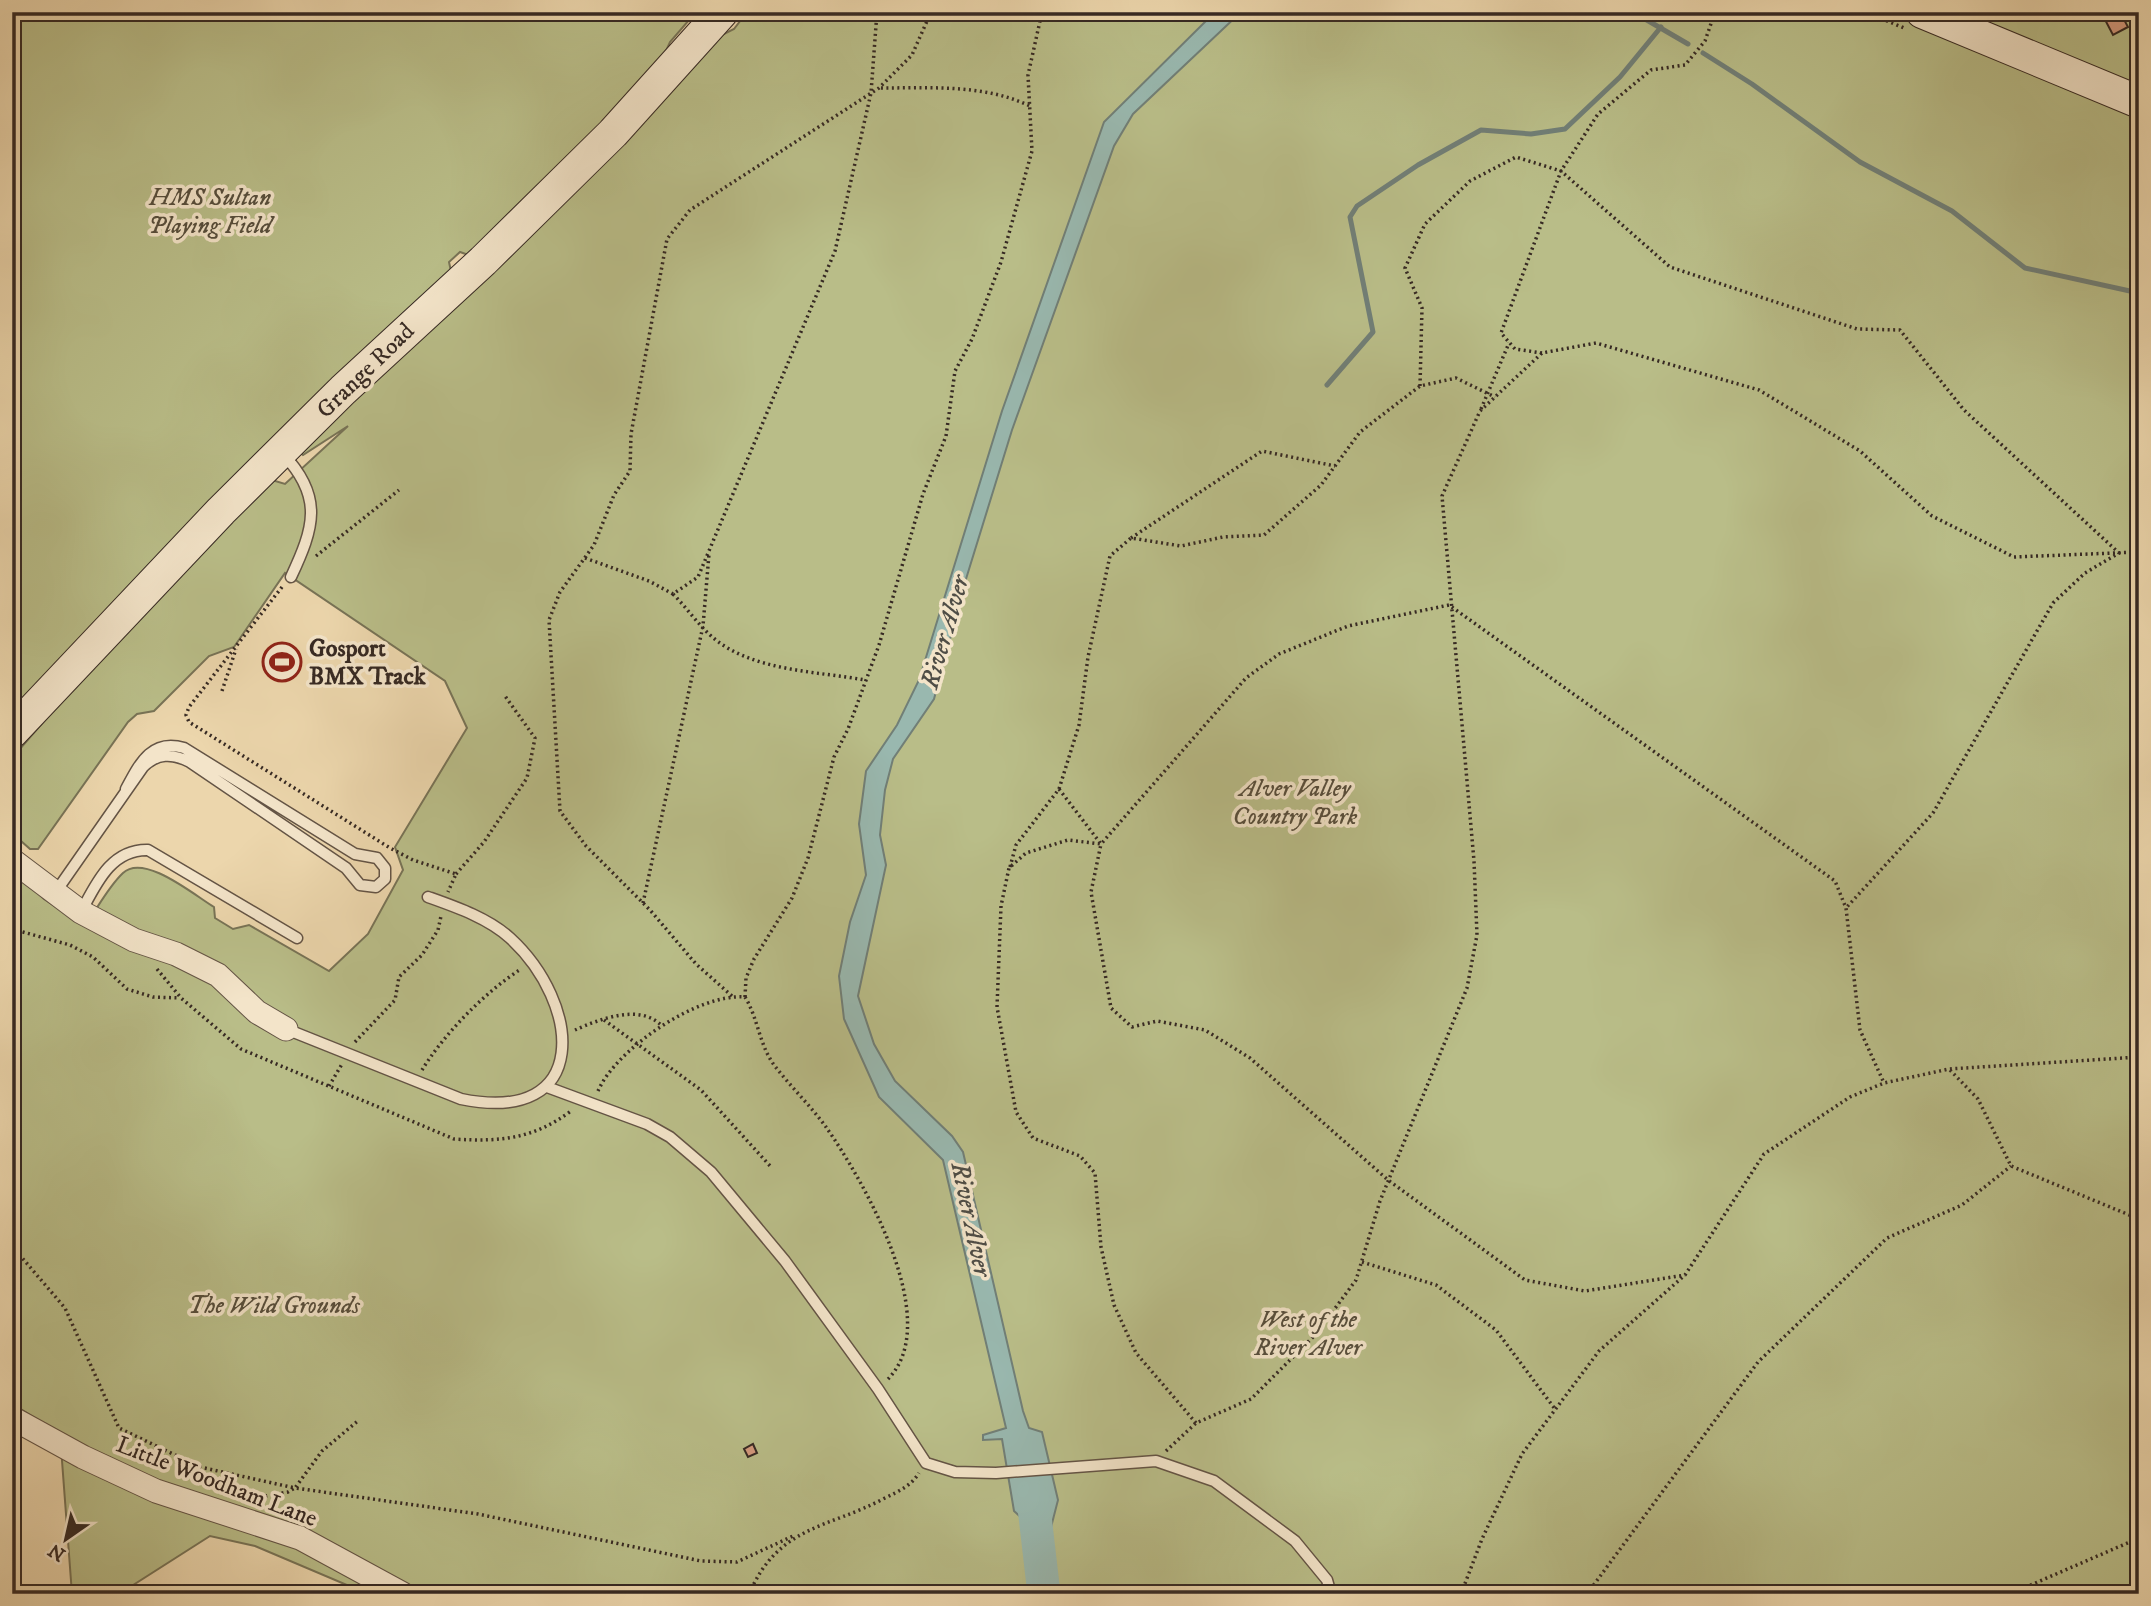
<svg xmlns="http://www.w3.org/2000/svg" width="2151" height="1606" viewBox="0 0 2151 1606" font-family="'IM FELL DW Pica',serif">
<rect width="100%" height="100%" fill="#ecd6ac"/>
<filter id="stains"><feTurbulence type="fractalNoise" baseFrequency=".00286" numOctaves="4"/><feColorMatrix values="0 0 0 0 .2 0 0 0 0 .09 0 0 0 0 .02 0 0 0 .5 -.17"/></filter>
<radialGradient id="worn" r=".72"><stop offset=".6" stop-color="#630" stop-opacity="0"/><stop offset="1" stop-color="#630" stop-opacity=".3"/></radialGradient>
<g fill="#b9bd88" stroke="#787356" stroke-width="2">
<polygon points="12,12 696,12 670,42 656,73 474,257 460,252 449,262 452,276 12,717"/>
<path d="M 747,12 L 1890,12 L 2139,116 L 2139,1594 L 368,1594 L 255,1546 L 210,1536 L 119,1594 L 72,1594 L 60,1434 L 16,1406 L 12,1353 L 12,868 L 44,899 L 85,926 C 97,909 108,887 123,873 C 144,853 194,895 214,907 L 215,918 L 233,929 L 249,925 L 329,971 L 368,934 L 403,870 L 395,847 L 467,728 L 445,681 L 285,573 L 234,647 L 209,656 L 154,711 L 137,714 L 128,722 L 38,849 L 30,849 L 12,833 L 12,758 L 149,600 L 265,478 L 285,484 L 348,426 L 303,455 L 296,449 L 712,40 L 734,29 Z"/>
<polygon points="1946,12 2139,12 2139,93"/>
</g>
<polygon fill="#99b8af" stroke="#717f77" stroke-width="2" points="1215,12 1241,12 1133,114 1114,146 1012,430 966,579 934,699 893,759 885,790 880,835 886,865 858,996 874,1044 895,1081 952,1136 963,1152 1023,1411 1029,1428 1042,1432 1058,1500 1048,1539 1032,1545 1024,1520 1014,1511 1002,1439 983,1440 983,1435 1006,1428 943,1160 879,1097 844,1019 839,976 850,922 866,875 859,824 866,771 897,725 919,680 1002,411 1104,122"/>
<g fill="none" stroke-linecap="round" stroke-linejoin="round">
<g stroke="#717f77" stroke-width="5">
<polyline points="1633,12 1688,44"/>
<polyline points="1703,53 1752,84 1860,162 1952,211 2025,268 2139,293"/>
<polyline points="1327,385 1373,332 1350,217 1357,206 1418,165 1481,130 1531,134 1565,129 1620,77 1661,27"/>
</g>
<polyline stroke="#99b8af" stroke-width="33" points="1033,1499 1044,1594"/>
</g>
<g fill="#d59a7e" stroke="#362923" stroke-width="2">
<polygon points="2101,12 2120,12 2128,27 2113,35"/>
<polygon points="2127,12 2139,12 2139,20 2133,23"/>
<polygon points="753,1444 757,1453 748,1457 744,1449"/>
</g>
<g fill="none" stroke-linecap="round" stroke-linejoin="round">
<defs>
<g id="lane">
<path d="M 283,454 C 324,497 314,528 291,577"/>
<path d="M 55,893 L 143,767 C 157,753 172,753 190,762 L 346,868 L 360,885 L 376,887 L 385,879 L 385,868 L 377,858 L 355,854 L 184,748 C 151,738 139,765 126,789"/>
<path d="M 81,912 C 96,884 111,849 148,850 L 297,938"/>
<path d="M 286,1029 L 461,1099 C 593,1126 581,1003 510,938 C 488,918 456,907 428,897"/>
<polyline points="547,1087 647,1124 670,1137 711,1172 785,1261 878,1389 926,1463 955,1472 996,1473 1156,1461 1214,1481 1295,1541 1327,1580 1331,1594"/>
</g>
<g id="street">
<polyline points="12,860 81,912 134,940 176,954 218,975 257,1012 286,1029"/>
<polyline points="12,1418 83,1457 156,1491 300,1538 403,1594"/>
</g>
<g id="secondary">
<polyline points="1922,12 2139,102"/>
<polyline points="12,732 221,511 343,390 483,261 613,133 722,12"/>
</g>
</defs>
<use href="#lane" stroke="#645445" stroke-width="13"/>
<use href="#street" stroke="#645445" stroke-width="25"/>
<use href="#secondary" stroke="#362923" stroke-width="34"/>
<g stroke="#362923" stroke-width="3.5" stroke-dasharray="2 3.5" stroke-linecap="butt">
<polyline points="1866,12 1904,28"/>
<path d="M 881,88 C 930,88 984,84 1030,106"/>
<polyline points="1542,353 1515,349 1501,333 1561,171 1598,114 1651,70 1685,65 1705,41 1715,12"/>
<polyline points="1420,386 1422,308 1405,268 1425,224 1470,181 1516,157 1561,171 1670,267 1857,329 1900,330 1964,410 2119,553 2085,573 2053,603 1933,813 1846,908"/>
<polyline points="1481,409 1509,343"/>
<polyline points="1131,538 1262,451 1335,466"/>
<polyline points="316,556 399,490"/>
<polyline points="585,558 649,581 673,594 698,577 835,251 871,93 877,12"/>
<polyline points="282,587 189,707 186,715 189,722 390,848 413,860 456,874 448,892"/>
<path d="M 673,594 C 686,607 697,623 710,635 C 749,671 815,671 865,680"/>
<polyline points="222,691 236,649"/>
<polyline points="12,764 19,756"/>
<polyline points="1059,789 1101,844 1091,892 1111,1008 1132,1027 1157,1021 1205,1030 1250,1058 1388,1180 1525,1280 1585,1291 1685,1275"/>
<polyline points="1010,867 1016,845 1059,789 1079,725 1088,657 1110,556 1131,538 1181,546 1223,537 1264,535 1321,485 1360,432 1420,386 1456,378 1495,397"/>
<polyline points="456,874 484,842 527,778 535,738 505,696"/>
<polyline points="643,903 703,626 709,554"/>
<polyline points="12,929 70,945 93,957 127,989 153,997 180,998"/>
<path d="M 157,969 L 181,998 L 241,1049 L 454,1139 C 501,1142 533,1139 571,1111"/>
<polyline points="732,996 696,964 650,910 586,846 560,811 549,620 560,592 594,545 614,495 630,471 631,434 667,239 690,210 879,88 912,55 931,12"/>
<polyline points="745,997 746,978 754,959 792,898 808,858 834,757 848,729 879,645 923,494 946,436 955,371 972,339 1001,262 1032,151 1028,75 1042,12"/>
<polyline points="604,1020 701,1090 772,1168"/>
<path d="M 575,1030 C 600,1019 640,1003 662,1026"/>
<polyline points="355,1042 395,1000 399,977 422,955 438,930 441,916"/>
<path d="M 422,1070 C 444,1034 485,992 521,969"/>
<polyline points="1950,1070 1978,1099 2011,1166 2139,1219"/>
<polyline points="329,1086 342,1064"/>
<path d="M 598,1091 C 616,1049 698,993 745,997 C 758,1018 759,1044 774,1065 C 790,1086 810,1105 826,1127 C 863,1180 946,1323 887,1380"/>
<polyline points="12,1246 65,1308 119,1428 200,1467 295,1488 322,1451 359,1420"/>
<polyline points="1362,1262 1436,1285 1496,1330 1555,1409"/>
<polyline points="1196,1423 1136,1353 1114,1305 1101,1247 1095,1173 1080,1156 1033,1138 1016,1112 997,1007 1001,906 1009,868 1026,853 1068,840 1101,844 1246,678 1279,654 1348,626 1449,605 1835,881 1846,908 1860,1030 1884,1083"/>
<polyline points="1166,1451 1196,1423 1251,1399 1316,1334 1356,1280 1380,1201 1467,988 1477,935 1474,861 1442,496 1480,411 1542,353 1596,343 1759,390 1860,451 1932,516 2014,557 2139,552"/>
<polyline points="249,1499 288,1492 295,1488 478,1514 701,1561 737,1562 793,1536"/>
<path d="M 749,1594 C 779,1525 827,1529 885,1498 C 899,1491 911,1486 919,1473"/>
<polyline points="1461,1594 1482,1539 1522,1454 1599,1351 1685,1275 1764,1154 1850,1097 1884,1083 1949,1069 2139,1057"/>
<polyline points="1587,1594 1758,1362 1887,1238 1962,1205 2011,1166"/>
<polyline points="2010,1594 2139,1538"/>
</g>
<use href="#lane" stroke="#f3e4c9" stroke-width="10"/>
<use href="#street" stroke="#f3e4c9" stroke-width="23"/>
<use href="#secondary" stroke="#f3e4c9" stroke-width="32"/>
</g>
<defs>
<symbol id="stadium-ring" viewBox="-11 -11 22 22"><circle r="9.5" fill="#f3e4c9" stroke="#8f2418" stroke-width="1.5"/><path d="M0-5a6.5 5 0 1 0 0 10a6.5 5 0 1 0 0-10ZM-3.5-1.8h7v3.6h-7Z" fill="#8f2418"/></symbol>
</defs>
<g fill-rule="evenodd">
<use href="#stadium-ring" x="260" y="640" width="44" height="44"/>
</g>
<g text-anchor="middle" stroke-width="7" stroke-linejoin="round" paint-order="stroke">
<g font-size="24" font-style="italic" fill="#574e3c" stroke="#f3e4c9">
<text x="210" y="205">HMS Sultan<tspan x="210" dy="28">Playing Field</tspan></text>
<text x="1295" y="796">Alver Valley<tspan x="1295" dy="28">Country Park</tspan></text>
<text x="274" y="1313">The Wild Grounds</text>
<text x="1308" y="1327">West of the<tspan x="1308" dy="28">River Alver</tspan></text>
</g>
<g font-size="24" fill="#362923" stroke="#f3e4c9">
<text transform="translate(365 370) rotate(-44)" y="8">Grange Road</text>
<text transform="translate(217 1481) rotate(21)" y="8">Little Woodham Lane</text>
</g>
<g font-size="24" font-weight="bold" fill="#362923" stroke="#f3e4c9" text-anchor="start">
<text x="309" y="656">Gosport<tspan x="309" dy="28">BMX Track</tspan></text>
</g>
<g font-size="26" font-style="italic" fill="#4f4d46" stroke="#f3e4c9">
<text transform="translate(944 632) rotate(-74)" y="9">River Alver</text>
<text transform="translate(972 1219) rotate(78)" y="9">River Alver</text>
</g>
</g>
<rect width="2151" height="1606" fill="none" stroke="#ecd6ac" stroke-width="42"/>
<rect x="14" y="14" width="2123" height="1578" fill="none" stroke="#362923" stroke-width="3.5"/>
<rect x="21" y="21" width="2109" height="1564" fill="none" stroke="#362923" stroke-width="2"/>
<g transform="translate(66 1539) rotate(214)" stroke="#f3e4c9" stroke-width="5" paint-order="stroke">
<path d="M0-5L12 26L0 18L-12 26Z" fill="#362923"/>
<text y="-10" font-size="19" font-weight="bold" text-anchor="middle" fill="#362923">N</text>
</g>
<rect width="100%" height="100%" filter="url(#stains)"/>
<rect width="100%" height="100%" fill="url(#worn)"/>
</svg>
